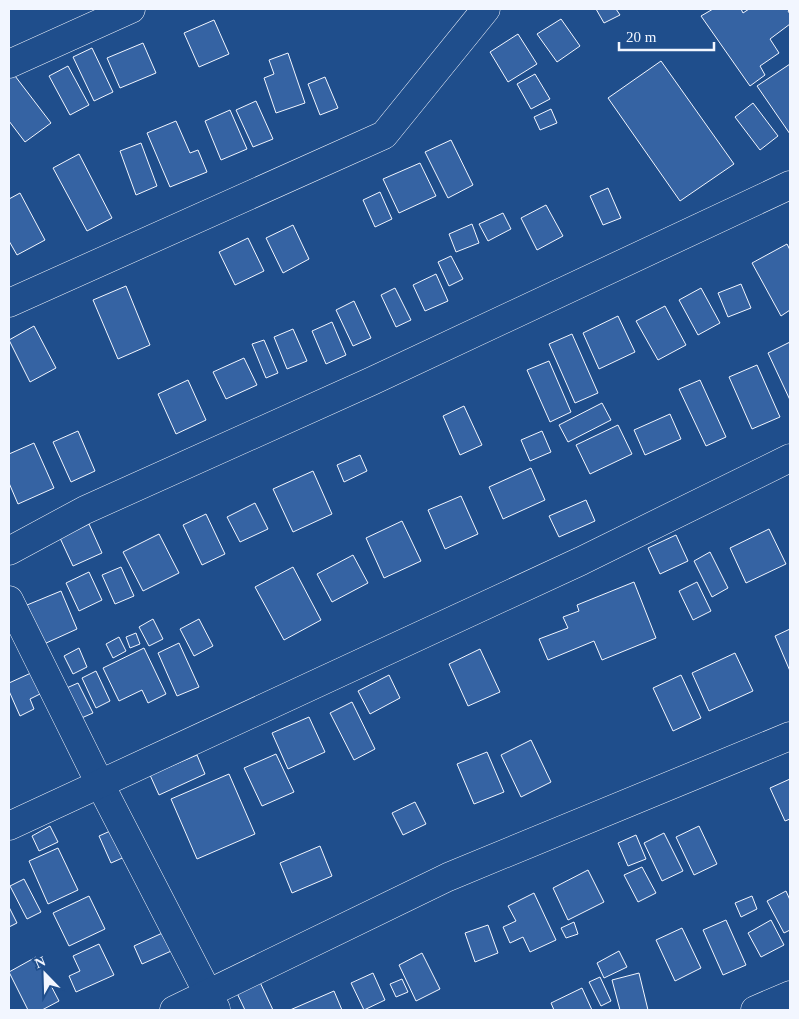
<svg xmlns="http://www.w3.org/2000/svg" width="799" height="1019" viewBox="0 0 799 1019" font-family="Georgia,serif">
<rect width="100%" height="100%" fill="#1f4e8c"/>
<g fill="#3563a3" stroke="#f2f6ff">
<polygon points="596,9 616,9 620,15 604,23"/>
<polygon points="713,9 741,9 743,13 749,9 790,9 788,11 790,14 790,24 770,39 779,53 760,66 765,75 750,86 701,16"/>
<polygon points="561,19 580,46 557,62 537,34"/>
<polygon points="214,20 229,54 199,67 184,33"/>
<polygon points="518,34 537,64 508,82 490,52"/>
<polygon points="143,43 156,73 120,88 107,58"/>
<polygon points="92,48 113,92 94,101 73,57"/>
<polygon points="288,53 305,103 276,113 264,78 274,74 269,60"/>
<polygon points="661,61 734,164 680,201 608,98"/>
<polygon points="790,64 790,134 757,86"/>
<polygon points="68,66 89,105 70,115 49,76"/>
<polygon points="12,72 51,123 25,142 9,121 9,74"/>
<polygon points="535,74 550,99 531,109 517,84"/>
<polygon points="325,77 338,108 320,115 308,84"/>
<polygon points="256,101 273,139 253,147 236,110"/>
<polygon points="753,103 778,136 760,150 735,117"/>
<polygon points="551,109 557,123 540,130 534,117"/>
<polygon points="230,110 247,149 221,160 205,121"/>
<polygon points="176,121 190,153 198,150 207,172 170,187 147,133"/>
<polygon points="451,140 473,185 448,198 425,152"/>
<polygon points="141,143 157,186 136,195 120,151"/>
<polygon points="79,154 112,218 87,231 53,168"/>
<polygon points="420,163 436,196 399,213 383,179"/>
<polygon points="608,188 621,218 603,225 590,196"/>
<polygon points="380,192 392,219 375,227 363,200"/>
<polygon points="20,193 45,240 17,255 9,241 9,199"/>
<polygon points="546,205 563,236 537,250 521,218"/>
<polygon points="503,213 511,229 488,241 479,224"/>
<polygon points="472,224 479,243 456,252 449,234"/>
<polygon points="293,225 309,259 283,273 266,238"/>
<polygon points="248,238 264,271 235,285 219,252"/>
<polygon points="787,244 790,250 790,310 781,316 752,263"/>
<polygon points="451,256 463,279 449,286 438,262"/>
<polygon points="436,274 448,301 425,311 413,285"/>
<polygon points="741,284 751,308 728,317 718,293"/>
<polygon points="126,286 150,345 118,359 93,300"/>
<polygon points="395,288 411,320 396,327 381,295"/>
<polygon points="701,288 720,323 698,335 679,300"/>
<polygon points="354,301 371,338 353,346 336,310"/>
<polygon points="665,306 686,345 658,360 636,321"/>
<polygon points="618,316 635,352 599,369 583,333"/>
<polygon points="332,322 346,355 326,364 312,331"/>
<polygon points="34,326 56,368 30,382 9,340"/>
<polygon points="293,329 307,361 287,369 274,337"/>
<polygon points="572,334 598,393 575,403 549,344"/>
<polygon points="264,340 278,373 266,378 252,344"/>
<polygon points="790,342 790,400 768,353"/>
<polygon points="244,358 257,385 226,399 213,372"/>
<polygon points="549,361 571,412 550,422 527,370"/>
<polygon points="757,365 780,417 752,429 729,377"/>
<polygon points="188,380 206,420 176,434 158,394"/>
<polygon points="700,380 726,437 706,446 679,389"/>
<polygon points="602,403 611,420 568,442 559,425"/>
<polygon points="464,406 482,445 460,455 443,416"/>
<polygon points="670,414 681,439 645,455 634,430"/>
<polygon points="618,425 632,454 590,474 576,445"/>
<polygon points="78,431 95,471 71,482 53,442"/>
<polygon points="542,431 551,452 530,461 521,440"/>
<polygon points="34,443 54,488 18,504 9,483 9,454"/>
<polygon points="360,455 367,471 344,482 337,465"/>
<polygon points="531,468 545,500 503,519 489,487"/>
<polygon points="313,471 332,514 293,532 273,489"/>
<polygon points="461,496 478,534 445,549 428,510"/>
<polygon points="586,500 595,521 559,537 549,516"/>
<polygon points="255,503 268,529 240,542 227,517"/>
<polygon points="206,514 225,554 202,565 183,525"/>
<polygon points="402,521 421,561 384,578 366,538"/>
<polygon points="89,524 102,553 73,566 60,538"/>
<polygon points="769,529 786,564 746,583 730,548"/>
<polygon points="159,534 179,573 143,591 123,552"/>
<polygon points="676,535 688,561 660,574 648,548"/>
<polygon points="710,552 728,588 712,597 694,561"/>
<polygon points="353,555 368,583 332,602 317,574"/>
<polygon points="121,567 134,596 115,604 102,575"/>
<polygon points="293,567 321,620 284,640 255,587"/>
<polygon points="89,572 102,600 79,611 66,583"/>
<polygon points="634,582 656,638 602,660 594,641 548,660 539,639 568,628 563,617 579,611 577,605"/>
<polygon points="697,582 711,611 693,620 679,591"/>
<polygon points="61,591 77,629 44,644 27,605"/>
<polygon points="153,619 163,639 149,646 139,627"/>
<polygon points="199,619 213,646 194,656 180,629"/>
<polygon points="790,629 790,671 775,636"/>
<polygon points="136,633 140,644 130,648 126,637"/>
<polygon points="119,637 126,651 113,658 106,644"/>
<polygon points="179,643 199,687 177,696 158,653"/>
<polygon points="79,648 87,667 73,674 64,656"/>
<polygon points="144,648 166,694 148,703 142,690 119,701 103,668"/>
<polygon points="480,649 500,692 468,706 449,664"/>
<polygon points="735,653 753,691 709,711 692,673"/>
<polygon points="96,671 110,701 96,708 82,678"/>
<polygon points="31,673 40,694 30,699 34,709 20,716 9,691 9,683"/>
<polygon points="389,675 400,698 370,714 358,691"/>
<polygon points="681,675 701,718 673,731 653,688"/>
<polygon points="78,683 93,713 77,720 62,690"/>
<polygon points="352,702 375,749 354,760 330,713"/>
<polygon points="309,717 325,752 288,769 272,733"/>
<polygon points="531,740 551,782 521,797 501,755"/>
<polygon points="487,752 504,792 474,804 457,764"/>
<polygon points="276,754 294,792 262,806 244,768"/>
<polygon points="197,755 205,774 159,795 150,775"/>
<polygon points="229,774 255,834 197,859 171,799"/>
<polygon points="790,779 790,819 785,821 770,788"/>
<polygon points="415,802 426,824 403,835 392,813"/>
<polygon points="50,826 58,842 39,851 32,836"/>
<polygon points="699,826 717,864 694,875 676,837"/>
<polygon points="117,828 129,855 111,863 99,836"/>
<polygon points="664,833 683,871 662,881 644,843"/>
<polygon points="636,835 646,859 628,866 618,843"/>
<polygon points="320,846 332,876 292,893 280,863"/>
<polygon points="58,848 78,890 48,904 29,861"/>
<polygon points="642,867 656,893 638,902 624,875"/>
<polygon points="588,870 604,902 568,920 553,888"/>
<polygon points="24,879 41,912 27,919 10,886"/>
<polygon points="786,891 790,900 790,930 784,933 767,901"/>
<polygon points="534,893 556,940 530,952 523,937 510,943 503,927 516,921 508,906"/>
<polygon points="89,896 105,929 69,946 53,913"/>
<polygon points="752,896 757,909 741,917 735,903"/>
<polygon points="9,907 17,923 9,927"/>
<polygon points="726,920 746,965 723,975 703,930"/>
<polygon points="771,920 784,945 761,957 748,933"/>
<polygon points="574,922 578,934 566,938 561,928"/>
<polygon points="488,925 498,953 475,962 465,933"/>
<polygon points="682,928 701,968 675,981 656,940"/>
<polygon points="169,930 178,948 142,964 134,946"/>
<polygon points="99,944 114,975 76,992 69,976 80,971 73,956"/>
<polygon points="619,951 627,967 604,978 597,963"/>
<polygon points="422,953 440,989 416,1001 399,965"/>
<polygon points="36,957 59,1001 42,1010 28,1010 9,972"/>
<polygon points="373,973 385,1000 364,1010 351,983"/>
<polygon points="639,973 648,1010 620,1010 612,980"/>
<polygon points="600,977 611,1001 601,1006 589,982"/>
<polygon points="258,978 273,1010 245,1010 235,989"/>
<polygon points="402,979 408,992 396,997 390,984"/>
<polygon points="582,988 592,1010 554,1010 551,1003"/>
<polygon points="334,991 342,1010 290,1010"/>
</g>
<g fill="none" stroke-linecap="round" stroke-linejoin="round">
<defs>
<g id="minor">
<polyline points="9,64 131,9"/>
<polyline points="9,303 384,135 486,9"/>
<polyline points="9,551 85,510 372,381 790,185"/>
<polyline points="9,600 100,784 216,1009"/>
<polyline points="9,826 581,561 790,458"/>
<polyline points="174,1010 448,877 790,736"/>
<polyline points="755,1010 790,995"/>
</g>
</defs>
<use href="#minor" stroke="#f2f6ff" stroke-width="29"/>
<use href="#minor" stroke="#1f4e8c" stroke-width="28"/>
</g>
<rect width="799" height="1019" fill="none" stroke="#f2f6ff" stroke-width="20"/>
<g transform="translate(45 974) rotate(337)" stroke="#1f4e8c" stroke-width="4" paint-order="stroke">
<path d="M0-4L9 19L0 12L-9 19Z" fill="#f2f6ff"/>
<text y="-8" font-size="14" font-weight="bold" text-anchor="middle" fill="#f2f6ff">N</text>
</g>
<path d="M619 42v8h95v-8" fill="none" stroke="#f2f6ff" stroke-width="2.5"/>
<text x="626" y="42" font-size="15" fill="#f2f6ff" stroke="#1f4e8c" stroke-width="4" paint-order="stroke">20 m</text>
</svg>
